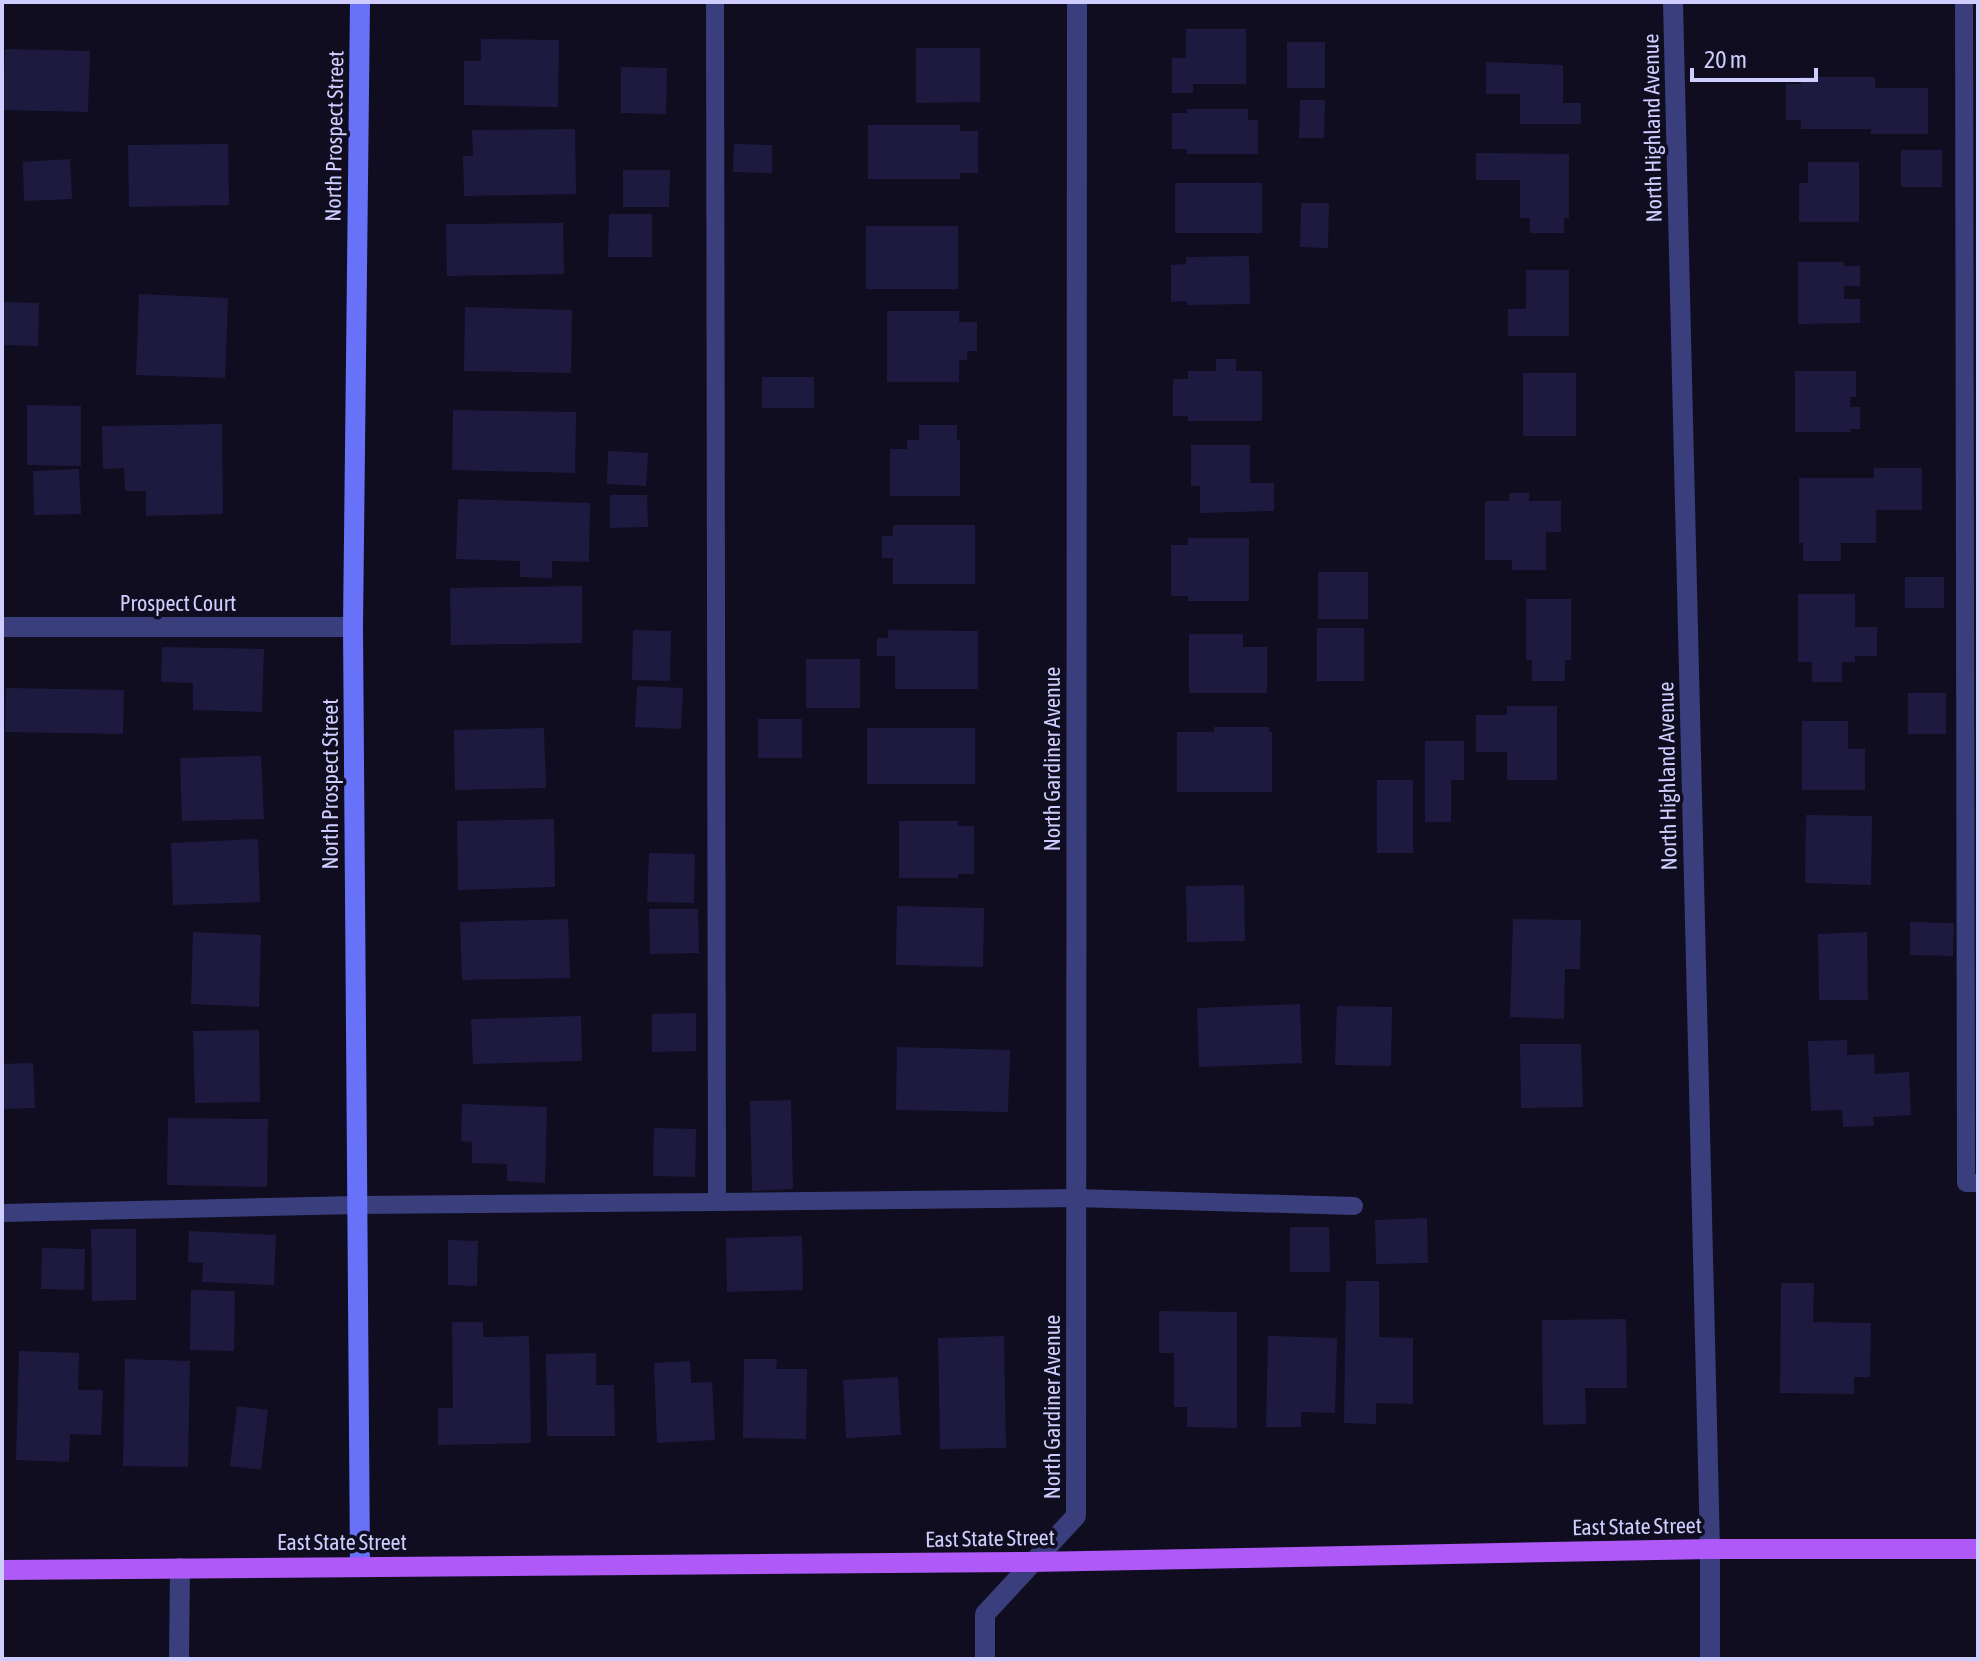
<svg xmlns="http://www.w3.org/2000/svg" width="1980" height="1661" viewBox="0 0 1980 1661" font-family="'Asap Condensed',sans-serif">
<rect width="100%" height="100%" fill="#0f0d1f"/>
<g fill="#1e1a3f">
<polygon points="1186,29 1246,29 1246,84 1193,84 1193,93 1172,93 1172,58 1186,58"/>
<polygon points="481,39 559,40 558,107 464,105 464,61 481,61"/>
<rect x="1287" y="42" width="38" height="46"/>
<polygon points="916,48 980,48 980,102 916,103"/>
<polygon points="5,49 90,51 88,112 3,110"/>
<polygon points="1486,62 1563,65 1563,103 1581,103 1581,124 1520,124 1520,94 1486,94"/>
<polygon points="621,67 667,68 666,114 621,113"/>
<polygon points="1801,77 1875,77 1875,88 1928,88 1928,134 1871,134 1871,129 1801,129 1801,120 1786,120 1786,84 1801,84"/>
<polygon points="1300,100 1325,100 1324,138 1299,138"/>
<polygon points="1187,109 1248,109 1248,120 1258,120 1258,154 1187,154 1187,149 1172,149 1172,113 1187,113"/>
<polygon points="868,125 960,125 960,131 978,131 978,173 960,173 960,179 868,179"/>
<polygon points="575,129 576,194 464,196 463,156 473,156 472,130"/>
<polygon points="228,144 229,205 129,207 128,145"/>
<polygon points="734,144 772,145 772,173 733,172"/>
<rect x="1901" y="150" width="41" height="37"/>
<polygon points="1476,153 1569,154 1569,218 1564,218 1564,233 1530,233 1530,218 1520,218 1520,180 1476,180"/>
<polygon points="70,159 72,199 24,201 23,162"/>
<polygon points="1808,162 1859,162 1859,222 1799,222 1799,183 1808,183"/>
<polygon points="623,170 670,170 669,207 623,207"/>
<rect x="1175" y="183" width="87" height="50"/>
<polygon points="1301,203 1329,203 1328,248 1300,247"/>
<polygon points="609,214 652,214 652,257 608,257"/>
<polygon points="563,223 564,274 447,276 446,224"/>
<rect x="866" y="226" width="92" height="63"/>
<polygon points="1249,256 1250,304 1187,305 1187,301 1171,302 1171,265 1186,264 1186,257"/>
<polygon points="1798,262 1844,262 1844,266 1860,266 1860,286 1844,286 1844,299 1860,299 1860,323 1798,324"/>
<polygon points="1526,270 1569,270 1569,336 1508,336 1508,309 1526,309"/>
<polygon points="139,294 228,298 225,378 136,375"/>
<polygon points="2,302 39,303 38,346 2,345"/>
<polygon points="465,307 572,310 571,373 464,371"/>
<polygon points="887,311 959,311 959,322 977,322 977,351 967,351 967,360 959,360 959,382 887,382"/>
<polygon points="1216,359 1236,359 1236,371 1262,371 1262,421 1188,421 1188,416 1173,416 1173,379 1188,379 1188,371 1216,371"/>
<polygon points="1795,371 1856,371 1856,397 1850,397 1850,407 1860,407 1860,429 1850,429 1850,432 1795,432"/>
<rect x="1523" y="373" width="53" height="63"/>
<rect x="762" y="377" width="52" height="31"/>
<polygon points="27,405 81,406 81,466 27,465"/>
<polygon points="453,410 576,412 575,473 452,470"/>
<polygon points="222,424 223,514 146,516 146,491 125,491 124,468 103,469 102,426"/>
<polygon points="919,425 957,425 957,440 960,440 960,496 890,496 890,449 907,449 907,440 919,440"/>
<polygon points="1191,445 1250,445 1250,483 1274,483 1274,511 1200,513 1200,486 1191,486"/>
<polygon points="608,451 648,453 646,486 607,484"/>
<polygon points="1874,468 1922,468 1922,510 1876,510 1876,543 1841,543 1841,561 1803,561 1803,543 1799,543 1799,478 1874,478"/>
<polygon points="79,469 81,514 34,515 33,471"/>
<polygon points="1509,493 1529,493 1529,501 1561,501 1561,532 1546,532 1546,570 1512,570 1512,560 1485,560 1485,501 1509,501"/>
<polygon points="610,495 647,495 648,527 610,528"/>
<polygon points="458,499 590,503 589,562 552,561 552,578 520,577 520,561 456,559"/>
<polygon points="893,525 975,525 975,584 893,584 893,558 882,558 882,536 893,536"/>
<polygon points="1188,538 1249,538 1249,601 1188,601 1188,596 1171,596 1171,545 1188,545"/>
<rect x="1318" y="572" width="50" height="47"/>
<rect x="1905" y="577" width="39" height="31"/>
<polygon points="582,586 582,643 451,645 450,588"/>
<polygon points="1798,594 1855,594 1855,627 1877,627 1877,656 1855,656 1855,662 1842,662 1842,682 1812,682 1812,662 1798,662"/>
<polygon points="1526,599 1571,599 1571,660 1565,660 1565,681 1532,681 1532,660 1526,660"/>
<rect x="1317" y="628" width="47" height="53"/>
<polygon points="633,630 671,631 670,681 632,680"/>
<polygon points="888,630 978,631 978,689 895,689 895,656 877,656 877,638 888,638"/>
<polygon points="1189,634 1243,634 1243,647 1267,647 1267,693 1189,693"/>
<polygon points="162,647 264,649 262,712 193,710 193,683 161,682"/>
<rect x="806" y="659" width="54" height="49"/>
<polygon points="637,686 683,688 681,729 635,727"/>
<polygon points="6,688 124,690 123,734 5,732"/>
<rect x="1908" y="693" width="38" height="41"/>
<polygon points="1507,706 1557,706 1557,780 1507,780 1507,752 1476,752 1476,715 1507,715"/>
<rect x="758" y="719" width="44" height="39"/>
<polygon points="1802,721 1848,721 1848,749 1865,749 1865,790 1802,790"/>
<polygon points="1214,727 1269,727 1269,732 1272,732 1272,792 1177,792 1177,732 1214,732"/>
<polygon points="544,728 546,788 455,790 454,730"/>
<rect x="867" y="728" width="108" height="56"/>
<polygon points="1425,741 1464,741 1464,780 1451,780 1451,822 1425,822"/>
<polygon points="261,756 264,819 182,821 180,758"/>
<rect x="1377" y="780" width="36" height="73"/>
<polygon points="1806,815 1872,816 1871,885 1805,883"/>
<polygon points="554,819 555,887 458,890 457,821"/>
<polygon points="899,821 958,821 958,826 974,826 974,874 958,874 958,878 899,878"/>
<polygon points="258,839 260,902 173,905 171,843"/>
<polygon points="649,853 695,854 694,903 647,902"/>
<polygon points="1244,885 1245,941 1187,942 1186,886"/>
<polygon points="897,906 984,908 983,967 896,965"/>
<polygon points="649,909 698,909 699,953 650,954"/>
<polygon points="568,919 570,978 462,980 460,922"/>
<polygon points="1513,919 1581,920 1580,969 1565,969 1564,1019 1510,1017"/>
<polygon points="1910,922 1954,923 1953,956 1910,955"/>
<polygon points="193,932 261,935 259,1007 191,1004"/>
<polygon points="1867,932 1868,1000 1819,1000 1818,934"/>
<polygon points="1300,1004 1302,1063 1199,1067 1197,1008"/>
<polygon points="1337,1006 1392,1007 1391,1066 1335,1065"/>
<polygon points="696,1013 696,1051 652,1052 652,1014"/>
<polygon points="581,1016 582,1061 473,1064 471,1019"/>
<polygon points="259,1030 260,1102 195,1103 193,1031"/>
<polygon points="1847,1040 1847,1055 1874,1054 1875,1074 1909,1072 1911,1115 1873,1117 1874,1126 1843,1127 1842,1110 1811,1111 1808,1041"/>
<polygon points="1520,1044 1581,1044 1583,1107 1521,1108"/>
<polygon points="897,1047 1010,1050 1008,1112 896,1110"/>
<polygon points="33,1063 35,1108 2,1109 2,1064"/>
<polygon points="791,1100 793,1189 752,1191 750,1101"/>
<polygon points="462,1104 547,1107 545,1183 507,1181 507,1164 472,1163 472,1142 461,1141"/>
<polygon points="168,1118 268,1119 267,1187 167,1185"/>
<polygon points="654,1128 696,1129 695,1177 653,1176"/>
<polygon points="1427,1218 1428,1263 1376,1264 1375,1220"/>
<polygon points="1290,1227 1329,1227 1330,1272 1290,1272"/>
<polygon points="91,1229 136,1229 136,1300 92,1301"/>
<polygon points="189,1231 276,1235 274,1285 202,1282 203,1263 188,1262"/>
<polygon points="802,1236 803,1290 727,1292 726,1238"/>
<polygon points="448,1240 478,1241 477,1286 448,1285"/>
<polygon points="42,1248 85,1249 84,1290 41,1289"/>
<polygon points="1346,1281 1379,1281 1379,1337 1413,1338 1413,1404 1376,1403 1376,1424 1344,1423"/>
<polygon points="1781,1283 1814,1283 1813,1322 1871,1323 1870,1377 1854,1377 1854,1394 1780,1393"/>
<polygon points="191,1290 235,1291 234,1351 190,1350"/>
<polygon points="1159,1311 1237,1312 1237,1428 1187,1427 1187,1407 1174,1407 1174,1353 1159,1353"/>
<polygon points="1626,1319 1627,1388 1585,1388 1586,1424 1543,1425 1542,1320"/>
<polygon points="452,1322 483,1322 483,1337 529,1336 531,1443 438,1445 438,1408 453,1408"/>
<polygon points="1004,1336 1006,1448 940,1449 938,1338"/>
<polygon points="1268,1336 1337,1338 1335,1413 1301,1412 1301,1427 1266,1427"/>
<polygon points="19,1351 79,1353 78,1390 103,1390 101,1435 70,1434 69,1462 16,1460"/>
<polygon points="596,1353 596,1385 614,1385 615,1436 547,1436 546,1354"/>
<polygon points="125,1359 190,1361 188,1467 123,1466"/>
<polygon points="744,1359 777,1359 776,1369 807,1369 806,1439 743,1438"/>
<polygon points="690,1361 691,1383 712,1382 715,1440 657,1443 654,1363"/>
<polygon points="898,1377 901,1435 846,1438 843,1380"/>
<polygon points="237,1406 268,1410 261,1470 230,1466"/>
</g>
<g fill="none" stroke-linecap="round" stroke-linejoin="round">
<g stroke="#3a3e7c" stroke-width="18">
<polyline points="715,2 717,1202 1076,1198 1354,1206"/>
<polyline points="1964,2 1966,1183 1978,1183"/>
<polyline points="2,1213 357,1205 717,1202"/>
</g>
<g stroke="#3a3e7c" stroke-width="20">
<polyline points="1673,2 1710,1549 1710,1659"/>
<polyline points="2,627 353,627"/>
<polyline points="179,1659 180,1568"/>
<polyline points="985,1659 985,1614 1076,1516 1077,2"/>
</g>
<polyline stroke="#6872f9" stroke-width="20" points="360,1566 353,627 360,2"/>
<polyline stroke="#ae59f8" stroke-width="20" points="2,1570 1032,1562 1710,1549 1978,1549"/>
</g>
<g text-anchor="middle" stroke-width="7" stroke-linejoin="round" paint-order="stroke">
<g font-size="22" fill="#cecdfd" stroke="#0f0d1f">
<text transform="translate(1652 128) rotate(-91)" y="8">North Highland Avenue</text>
<text transform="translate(334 136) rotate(-89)" y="8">North Prospect Street</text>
<text x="178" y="611">Prospect Court</text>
<text transform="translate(1052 759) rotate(-90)" y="8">North Gardiner Avenue</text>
<text transform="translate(1667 776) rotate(-91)" y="8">North Highland Avenue</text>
<text transform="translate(330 784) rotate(-90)" y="8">North Prospect Street</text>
<text transform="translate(1052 1407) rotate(-90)" y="8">North Gardiner Avenue</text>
<text transform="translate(1637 1526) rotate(-1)" y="8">East State Street</text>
<text transform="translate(990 1538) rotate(-1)" y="8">East State Street</text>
<text x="342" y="1550">East State Street</text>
</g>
</g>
<rect width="1980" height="1661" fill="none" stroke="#cecdfd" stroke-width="8"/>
<path d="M1692 68v12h124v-12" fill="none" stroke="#cecdfd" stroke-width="4"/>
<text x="1704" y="68" font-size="24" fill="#cecdfd" stroke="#0f0d1f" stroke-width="6" paint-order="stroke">20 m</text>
</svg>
